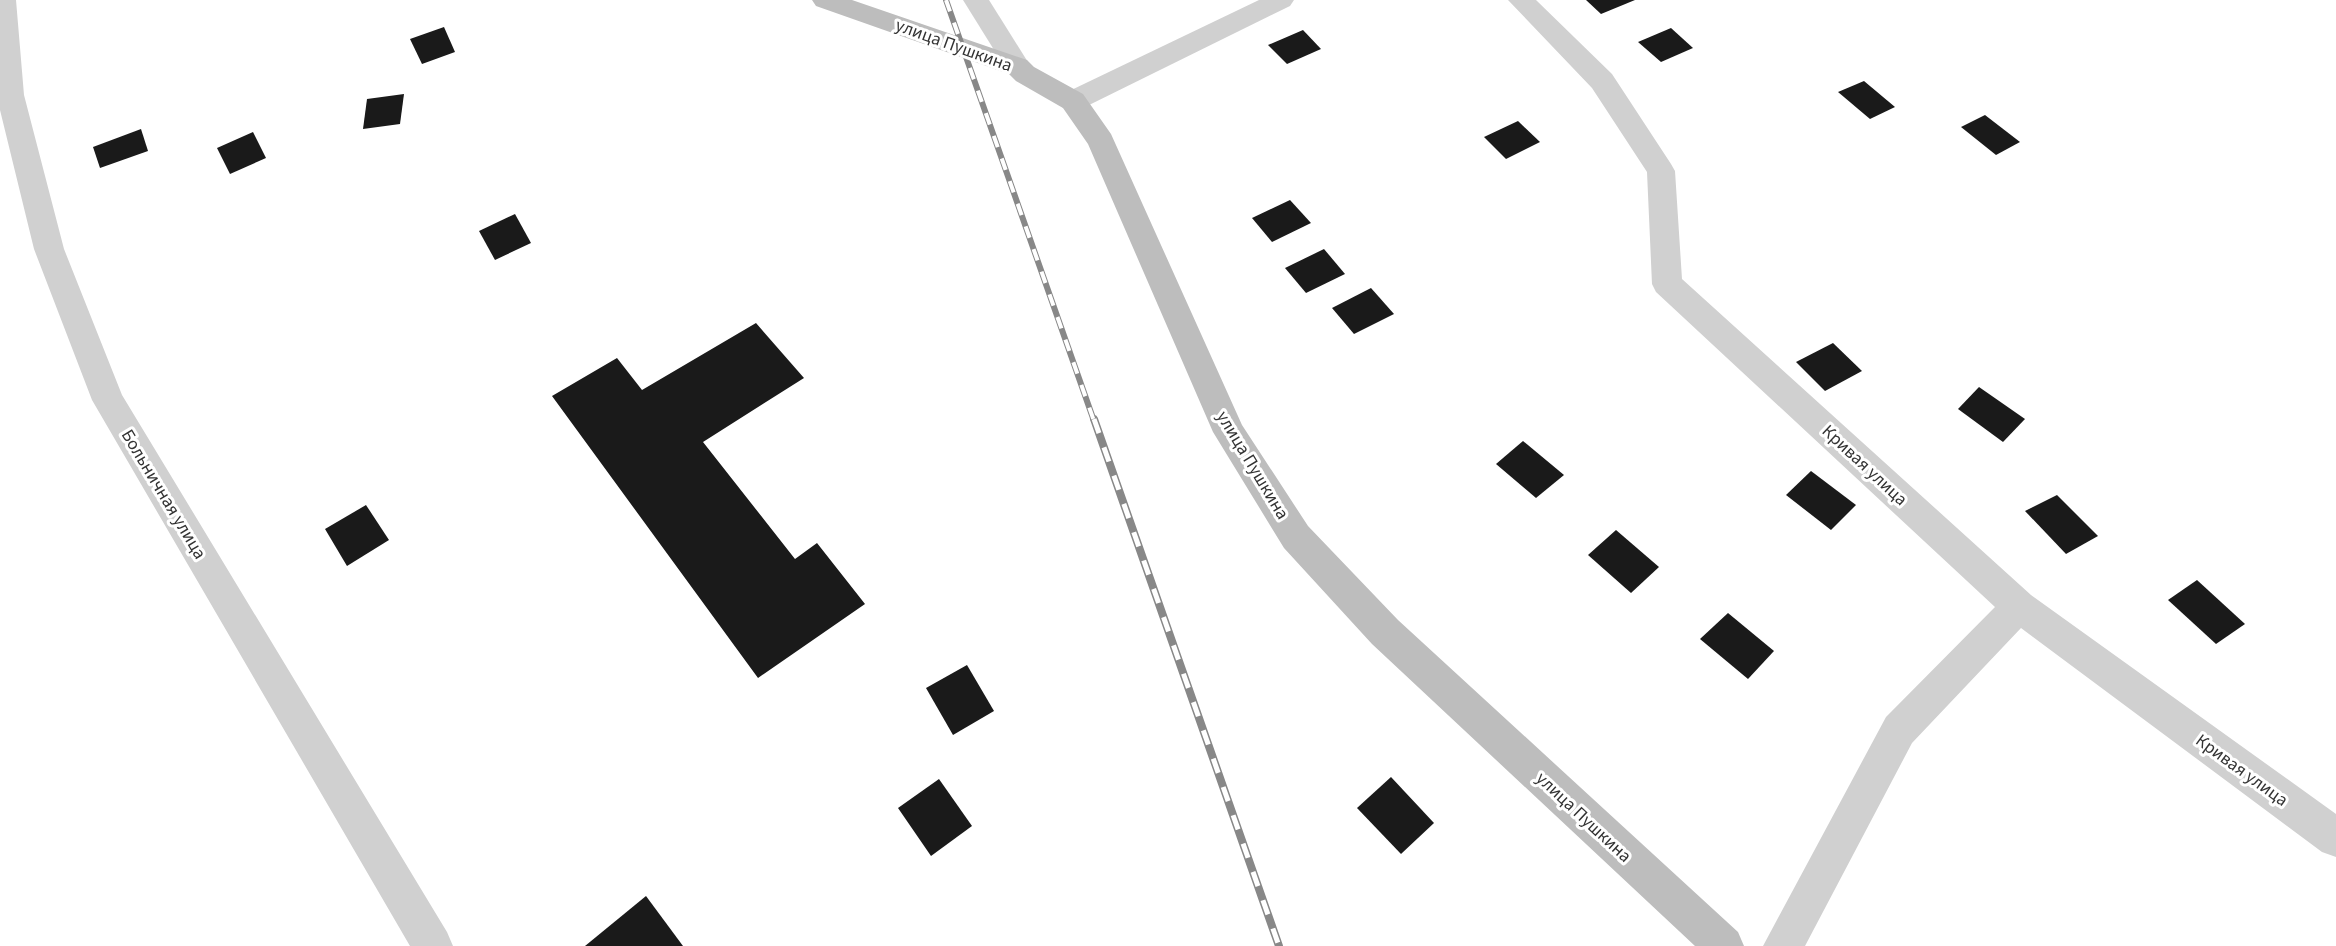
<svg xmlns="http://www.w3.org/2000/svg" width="2336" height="946" viewBox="0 0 2336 946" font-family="'Source Sans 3',sans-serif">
<rect width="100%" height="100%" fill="#fff"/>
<g fill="#1a1a1a">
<polygon points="1586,0 1635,0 1601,14"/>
<polygon points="444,27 455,52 422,64 410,39"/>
<polygon points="1671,28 1693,48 1661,62 1638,42"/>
<polygon points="1303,30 1321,49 1287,64 1268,45"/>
<polygon points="1864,81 1895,107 1870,119 1838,92"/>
<polygon points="404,94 400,124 363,129 367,99"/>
<polygon points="1985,115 2020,142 1996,155 1961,127"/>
<polygon points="1518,121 1540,142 1506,159 1484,137"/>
<polygon points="141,129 148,151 100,168 93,147"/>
<polygon points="253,132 266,158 230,174 217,148"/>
<polygon points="1290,200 1311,223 1272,242 1252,218"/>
<polygon points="515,214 531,243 495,260 479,231"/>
<polygon points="1324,249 1345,274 1306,293 1285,268"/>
<polygon points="1371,288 1394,314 1354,334 1332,308"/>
<polygon points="756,323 804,378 703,442 795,559 817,543 865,604 758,678 552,396 617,358 642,390"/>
<polygon points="1833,343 1862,371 1825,391 1796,362"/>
<polygon points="1979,387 2025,419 2003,442 1958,409"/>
<polygon points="1523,441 1564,475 1536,498 1496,464"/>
<polygon points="1811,471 1856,505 1831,530 1786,495"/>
<polygon points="2057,495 2098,536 2066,554 2025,511"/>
<polygon points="366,505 389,540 347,566 325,529"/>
<polygon points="1616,530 1659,567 1631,593 1588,555"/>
<polygon points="2197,580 2245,624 2216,644 2168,600"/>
<polygon points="1728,613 1774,651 1748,679 1700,639"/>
<polygon points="967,665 994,711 953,735 926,688"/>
<polygon points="1391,777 1434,823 1401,854 1357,808"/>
<polygon points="939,779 972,826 931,856 898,808"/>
<polygon points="646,896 683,946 585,946"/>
</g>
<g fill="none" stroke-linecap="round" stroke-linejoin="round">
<g fill="#d0d0d0" fill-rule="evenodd">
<polygon points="0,0 16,0 24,95 64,249 122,395 447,932 453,946 410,946 92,400 34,249 0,110"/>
<polygon points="963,0 989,0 1031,67 1027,74 1018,76 1009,74"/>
<polygon points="1259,0 1294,0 1290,6 1083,108 1073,111 1063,108 1059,101 1063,94"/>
<polygon points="1508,0 1536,0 1612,74 1671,164 1675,171 1682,279 2031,595 2336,814 2336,857 2322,852 2021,628 1912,743 1805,946 1763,946 1886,717 1995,607 1656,292 1652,284 1647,172 1592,88"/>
</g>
<polygon fill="#bdbdbd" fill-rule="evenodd" points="812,0 852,0 1027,60 1034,67 1083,94 1111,134 1242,425 1308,526 1398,620 1738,932 1744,946 1695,946 1372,644 1284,548 1213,432 1088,144 1063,108 1016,81 1009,74 816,6"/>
<defs>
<polyline id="rail-far1" points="946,0 1094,421"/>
<polyline id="rail" points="1094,419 1279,946"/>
</defs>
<use href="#rail-far1" stroke="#888" stroke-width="6"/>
<use href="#rail" stroke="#888" stroke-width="8"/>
<use href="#rail-far1" stroke="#fff" stroke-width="4" stroke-dasharray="12" stroke-linecap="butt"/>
<use href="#rail" stroke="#fff" stroke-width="5" stroke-dasharray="15" stroke-linecap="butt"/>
</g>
<g text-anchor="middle" stroke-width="6" stroke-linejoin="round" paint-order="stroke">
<g font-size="18" fill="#333" stroke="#fff">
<text transform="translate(954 45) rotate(20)" y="6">улица Пушкина</text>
<text transform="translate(1253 465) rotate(59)" y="6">улица Пушкина</text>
<text transform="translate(1865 465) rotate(43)" y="6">Кривая улица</text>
<text transform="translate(164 494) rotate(59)" y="6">Больничная улица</text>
<text transform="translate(2242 770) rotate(36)" y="6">Кривая улица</text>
<text transform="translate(1584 817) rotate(43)" y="6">улица Пушкина</text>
</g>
</g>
</svg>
